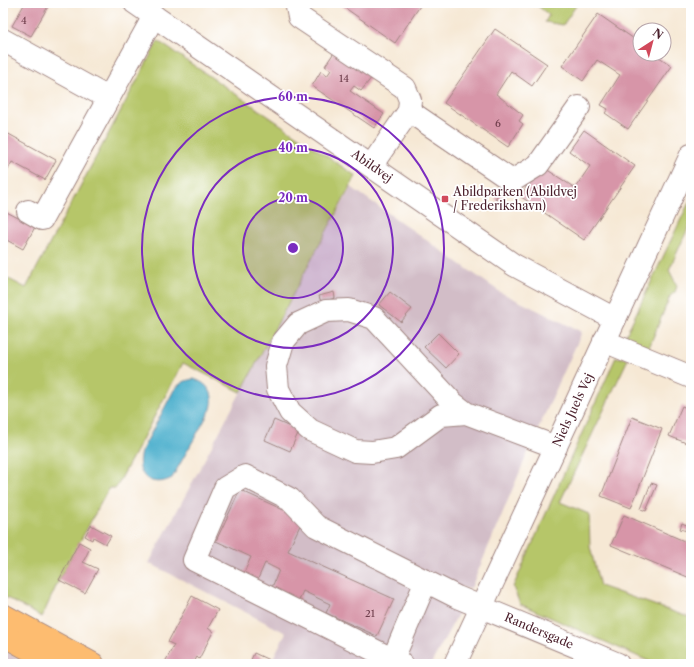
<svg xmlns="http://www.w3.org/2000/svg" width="694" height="667" viewBox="0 0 694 667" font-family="'Libre Caslon Text',serif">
<rect width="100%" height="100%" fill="#fff"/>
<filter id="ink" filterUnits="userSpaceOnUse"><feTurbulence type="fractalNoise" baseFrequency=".025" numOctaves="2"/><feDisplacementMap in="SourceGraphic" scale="8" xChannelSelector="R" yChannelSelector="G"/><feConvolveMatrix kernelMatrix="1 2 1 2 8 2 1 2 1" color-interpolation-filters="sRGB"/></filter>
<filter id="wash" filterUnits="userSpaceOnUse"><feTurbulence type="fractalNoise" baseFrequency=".012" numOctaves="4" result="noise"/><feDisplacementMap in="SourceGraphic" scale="16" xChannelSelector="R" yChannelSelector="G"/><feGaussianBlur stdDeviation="0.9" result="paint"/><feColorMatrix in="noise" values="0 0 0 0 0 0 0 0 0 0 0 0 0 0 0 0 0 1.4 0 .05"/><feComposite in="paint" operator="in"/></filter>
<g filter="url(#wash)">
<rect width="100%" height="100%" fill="#f6e8d4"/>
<g fill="#d2bdc7">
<polygon points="351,187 500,292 582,332 534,438 471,588 468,589 461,587 452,607 459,612 431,664 276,664 271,662 286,633 149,563"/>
<polygon points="3,650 28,664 3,664"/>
</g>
<g fill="#b6c669" stroke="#80724a">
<polygon points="534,3 578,3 563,25 545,22 549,15"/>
<polygon points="158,41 356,176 241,392 183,363 116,488 109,488 59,580 42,617 3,596 3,276 26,288"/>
<polygon points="691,198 691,222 669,270 677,286 675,292 670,296 648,350 623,341"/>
<polygon points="616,357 628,359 560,502 589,514 590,547 600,586 691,618 691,664 655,664 520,604 513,587"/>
</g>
<path fill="#4fb1ce" stroke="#4c687c" d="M 194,379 C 209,384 215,394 211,409 L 172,478 C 151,489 134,475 141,452 L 174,390 C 180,383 185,380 194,379 Z"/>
<g id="blocks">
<g fill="#d795a8">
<polygon points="25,3 50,3 31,36 12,26"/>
<polygon points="338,3 422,3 395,43"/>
<polygon points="598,14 640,43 640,54 655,54 672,66 628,129 605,113 608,109 601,105 620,75 597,60 583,81 562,66"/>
<polygon points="495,29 547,64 532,86 511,71 496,94 523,115 519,121 523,124 508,147 444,103"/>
<polygon points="335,51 372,77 361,91 354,86 350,91 384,114 374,128 312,86 321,71 327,76 331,70 325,66"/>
<polygon points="584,130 635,166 584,240 520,196 536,173 546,169 575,188 590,166 569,151"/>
<polygon points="5,132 56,160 45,180 12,162 6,173 3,171 3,137"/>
<polygon points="501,190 506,194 500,202 495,199"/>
<polygon points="3,210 35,227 23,249 3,238"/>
<polygon points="334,292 335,298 321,302 319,296"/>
<polygon points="390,292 412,309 401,322 379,305"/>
<polygon points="438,333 459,354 446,368 424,347"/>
<polygon points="682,406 691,410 691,445 669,436"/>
<polygon points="632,417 662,429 631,508 601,496"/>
<polygon points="274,420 299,431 290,451 265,440"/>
<polygon points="651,483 657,485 646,511 641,509"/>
<polygon points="240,490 303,519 288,551 394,599 377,636 326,613 330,604 303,591 298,602 271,590 279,570 265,563 257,581 243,575 251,557 216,541"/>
<polygon points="624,515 691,544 690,578 611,545"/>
<polygon points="682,523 691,527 691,532 680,529"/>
<polygon points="91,525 111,536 106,544 93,537 92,540 85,536"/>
<polygon points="79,542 90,548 83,562 98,569 85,593 59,580"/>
<polygon points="192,596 218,610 208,628 213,632 199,659 197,657 193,664 164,664 174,645 168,642"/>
<polygon points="254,653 269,660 267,664 254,664 250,662"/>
</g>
</g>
</g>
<g filter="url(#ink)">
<use href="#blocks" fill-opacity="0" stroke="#a08480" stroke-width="1"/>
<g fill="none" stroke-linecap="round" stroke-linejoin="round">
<defs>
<g id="minor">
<polyline points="135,3 514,265 615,319"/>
<polyline points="300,3 297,7 299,17 405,88 410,100 409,111 371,166"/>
<polyline points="3,40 108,98"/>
<polyline points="409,111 512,181 538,165 579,107"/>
<polyline points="28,211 42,219 154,16"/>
<polyline points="604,341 691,377"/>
<polyline points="466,413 441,415 396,448 372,452 355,451 310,430 290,412 278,389 276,366 283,342 298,324 326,311 349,310 374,318 453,403 466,413 556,447"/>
<polyline points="393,659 426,581"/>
<polyline points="402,664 194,560 225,488 245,476 290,499 316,526 457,597 618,664"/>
<polyline points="455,664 691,155"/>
</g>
<g id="major">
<polyline points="3,615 93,664"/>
<polyline points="3,635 56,664"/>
</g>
</defs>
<use href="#minor" stroke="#a08480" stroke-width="24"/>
<use href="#major" stroke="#a08480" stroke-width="24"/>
<use href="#minor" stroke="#fff" stroke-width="22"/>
<use href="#major" stroke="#fdbc70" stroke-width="22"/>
</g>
</g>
<circle cx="293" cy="248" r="50" fill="#7b2cbf" fill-opacity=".12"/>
<g fill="none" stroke="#7b2cbf" stroke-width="2">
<circle cx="293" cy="248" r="50"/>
<circle cx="293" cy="248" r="100"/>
<circle cx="293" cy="248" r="151"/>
</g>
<rect fill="#d1495b" stroke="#fff" stroke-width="1.5" x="441" y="195" width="8" height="8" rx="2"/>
<g text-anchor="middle" stroke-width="3.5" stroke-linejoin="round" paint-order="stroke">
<g font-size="10" fill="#6d3c4a">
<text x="24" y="24">4</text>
<text x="344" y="82">14</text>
<text x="498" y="127">6</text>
<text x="370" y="617">21</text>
</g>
<g font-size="12" fill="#4a1f2b" stroke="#fff">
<text transform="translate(372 166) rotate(35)" y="4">Abildvej</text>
<text transform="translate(573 410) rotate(-65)" y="4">Niels Juels Vej</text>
<text transform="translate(539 631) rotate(23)" y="4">Randersgade</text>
</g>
<g font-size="12" fill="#4a1f2b" stroke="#fff" text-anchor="start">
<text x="453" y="196">Abildparken (Abildvej<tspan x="453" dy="14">/ Frederikshavn)</tspan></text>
</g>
</g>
<circle cx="293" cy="248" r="6" fill="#7b2cbf" stroke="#fff" stroke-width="2"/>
<g font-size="12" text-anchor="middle" font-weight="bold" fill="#7b2cbf" stroke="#fff" stroke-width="3.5" stroke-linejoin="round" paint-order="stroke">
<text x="293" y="101">60 m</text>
<text x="293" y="152">40 m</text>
<text x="293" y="202">20 m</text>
</g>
<rect width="694" height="667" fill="none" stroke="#fff" stroke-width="16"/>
<g transform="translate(652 42) rotate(36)"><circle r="19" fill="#ffffff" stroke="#b7a5aa"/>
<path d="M0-3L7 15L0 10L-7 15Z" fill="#d1495b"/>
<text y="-6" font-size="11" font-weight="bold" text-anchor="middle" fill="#4a1f2b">N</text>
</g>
</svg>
